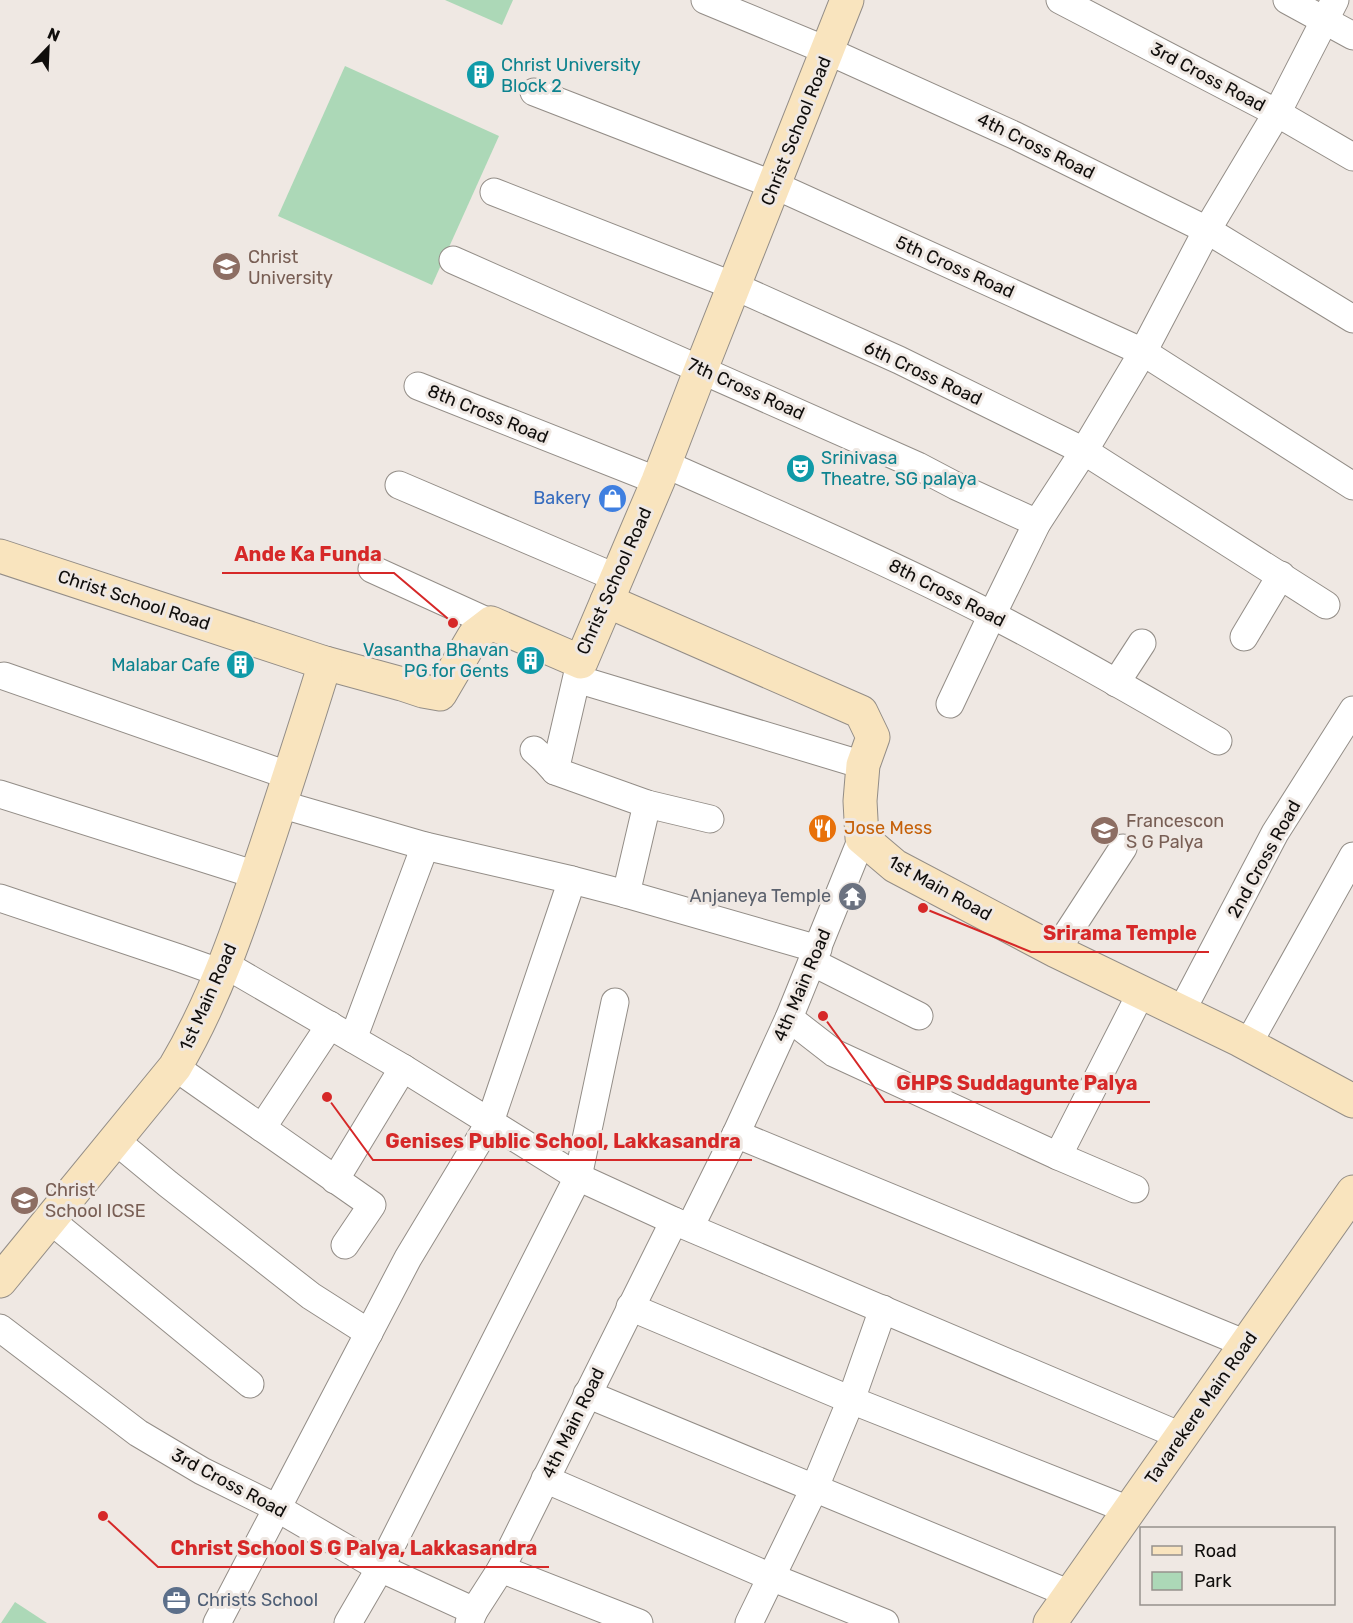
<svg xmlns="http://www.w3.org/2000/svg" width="1353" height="1623" viewBox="0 0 1353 1623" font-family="Rubik,sans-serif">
<rect width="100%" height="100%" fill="#efe8e3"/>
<g fill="#acd8b7">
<polygon points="445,0 513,0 502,25"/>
<polygon points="345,66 499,136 432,285 278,216"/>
<polygon points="15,1602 47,1623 1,1623"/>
</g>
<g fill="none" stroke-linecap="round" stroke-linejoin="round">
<defs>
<g id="street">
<polyline points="705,0 828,51 1016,136 1207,230 1353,319"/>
<polyline points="1060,0 1277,113 1353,157"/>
<polyline points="1287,0 1353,36"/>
<polyline points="534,92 774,185 1143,352 1353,486"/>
<polyline points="494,192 734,286 899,360 1084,451 1326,605"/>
<polyline points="453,260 918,466 956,486 1037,523"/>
<polyline points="418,386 658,481"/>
<path d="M 665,464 C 775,513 885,560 992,615 C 1069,654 1143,698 1218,741"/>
<polyline points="399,485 617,578"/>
<polyline points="372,569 491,623"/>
<polyline points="1244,637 1281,575"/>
<polyline points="580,663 555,771 647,804 710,819"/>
<polyline points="4,676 290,776"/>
<polyline points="577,679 863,765"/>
<polyline points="1116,683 1142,643"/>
<polyline points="950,704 992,615 1037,523 1084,451 1143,352 1207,230 1277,113 1335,0"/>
<polyline points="534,750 545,760 555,771"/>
<polyline points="0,794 256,875"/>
<polyline points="280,804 425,846 572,880 626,894 818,949"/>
<polyline points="626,894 647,804"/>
<polyline points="0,898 179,958 221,973"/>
<polyline points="1056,951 1123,848"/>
<polyline points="812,962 919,1016"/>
<polyline points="224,964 403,1068 578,1177 674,1221 1181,1436"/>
<polyline points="1181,1012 1275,833 1353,710"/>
<polyline points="789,1018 834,1053 1058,1156 1135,1189"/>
<polyline points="353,1039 425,846"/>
<polyline points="1248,1044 1353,856"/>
<polyline points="175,1067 372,1205 345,1245"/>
<polyline points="262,1128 330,1025"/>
<polyline points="736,1134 1246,1344"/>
<polyline points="116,1141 168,1184 311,1296 369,1333"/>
<polyline points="1058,1156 1141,993"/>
<polyline points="335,1180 403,1068"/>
<polyline points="49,1219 250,1384"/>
<polyline points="690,1227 736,1134 789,1018 862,838"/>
<polyline points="630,1307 851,1400 1129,1510"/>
<polyline points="0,1328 138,1433 202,1471 277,1508 380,1568 474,1611"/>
<polyline points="587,1394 1070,1594"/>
<polyline points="545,1479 771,1577 885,1623"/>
<polyline points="501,1569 639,1623"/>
<polyline points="217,1623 408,1258 490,1122 572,880"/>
<polyline points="348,1623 380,1568 578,1177 615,1002"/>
<polyline points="469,1623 474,1611 501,1569 674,1221"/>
<polyline points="749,1623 815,1487 851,1400 883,1309"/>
</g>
<g id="secondary">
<polyline points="0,556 325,663 402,684 423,691 440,694 474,636 491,623 581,662 658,481 701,369 847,0"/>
<polyline points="607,601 861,712 873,737 863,765 860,801 862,838 895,866 1056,951 1240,1040 1353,1101"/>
<path d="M 0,1281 L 175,1067 C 217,996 243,916 269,838 C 288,780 307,722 325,663"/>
<polyline points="1050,1623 1353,1192"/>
</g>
</defs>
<use href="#street" stroke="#938d87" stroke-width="29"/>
<use href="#secondary" stroke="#938d87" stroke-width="35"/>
<use href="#street" stroke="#fff" stroke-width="27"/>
<use href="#secondary" stroke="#f9e4be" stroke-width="33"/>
</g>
<defs>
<symbol id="building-disc" viewBox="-11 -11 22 22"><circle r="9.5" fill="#0f9aa8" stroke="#efe8e3"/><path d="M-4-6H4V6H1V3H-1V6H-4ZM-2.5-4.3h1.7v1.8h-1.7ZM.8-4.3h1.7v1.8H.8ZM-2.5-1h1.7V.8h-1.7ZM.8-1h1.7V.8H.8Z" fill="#fff"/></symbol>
<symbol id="university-disc" viewBox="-11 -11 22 22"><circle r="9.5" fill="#8d6e63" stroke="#efe8e3"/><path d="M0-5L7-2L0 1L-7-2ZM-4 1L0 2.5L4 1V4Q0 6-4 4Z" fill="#fff"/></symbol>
<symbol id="theatre-disc" viewBox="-11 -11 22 22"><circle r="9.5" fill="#0f9aa8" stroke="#efe8e3"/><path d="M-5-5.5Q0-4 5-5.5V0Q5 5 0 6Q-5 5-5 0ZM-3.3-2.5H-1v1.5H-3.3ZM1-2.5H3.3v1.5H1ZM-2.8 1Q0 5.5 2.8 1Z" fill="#fff"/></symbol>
<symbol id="shop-disc" viewBox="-11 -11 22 22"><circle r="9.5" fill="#3f7fe0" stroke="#efe8e3"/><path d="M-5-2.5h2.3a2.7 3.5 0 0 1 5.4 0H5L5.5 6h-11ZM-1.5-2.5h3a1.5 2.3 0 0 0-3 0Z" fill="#fff"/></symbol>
<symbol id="restaurant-disc" viewBox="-11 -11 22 22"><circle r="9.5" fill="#e8710a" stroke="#efe8e3"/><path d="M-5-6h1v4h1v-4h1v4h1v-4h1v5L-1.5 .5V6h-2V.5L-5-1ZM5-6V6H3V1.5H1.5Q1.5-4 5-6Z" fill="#fff"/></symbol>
<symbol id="school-disc" viewBox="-11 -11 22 22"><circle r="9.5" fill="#8d6e63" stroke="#efe8e3"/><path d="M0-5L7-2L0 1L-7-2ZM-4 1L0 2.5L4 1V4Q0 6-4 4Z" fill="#fff"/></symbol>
<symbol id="temple-disc" viewBox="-11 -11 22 22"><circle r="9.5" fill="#6b7280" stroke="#efe8e3"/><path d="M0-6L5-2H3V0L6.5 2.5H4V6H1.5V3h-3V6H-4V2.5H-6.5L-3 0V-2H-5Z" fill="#fff"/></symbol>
<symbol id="office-disc" viewBox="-11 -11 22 22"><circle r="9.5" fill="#5c6f8a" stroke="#efe8e3"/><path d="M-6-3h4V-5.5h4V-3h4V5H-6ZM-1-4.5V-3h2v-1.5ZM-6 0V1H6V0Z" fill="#fff"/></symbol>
</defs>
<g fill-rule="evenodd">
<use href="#building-disc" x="464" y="58" width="33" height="33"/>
<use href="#university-disc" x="210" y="250" width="33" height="33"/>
<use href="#theatre-disc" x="784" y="452" width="33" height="33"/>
<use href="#shop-disc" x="596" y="482" width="33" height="33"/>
<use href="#building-disc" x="514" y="644" width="33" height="33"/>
<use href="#building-disc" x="224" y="648" width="33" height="33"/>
<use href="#restaurant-disc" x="806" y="812" width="33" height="33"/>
<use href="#school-disc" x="1088" y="814" width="33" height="33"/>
<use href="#temple-disc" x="836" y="880" width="33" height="33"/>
<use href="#school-disc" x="8" y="1184" width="33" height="33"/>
<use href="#office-disc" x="160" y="1584" width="33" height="33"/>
</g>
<g text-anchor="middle" stroke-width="6" stroke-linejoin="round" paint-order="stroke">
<g font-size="18" fill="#0d838f" stroke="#efe8e3" text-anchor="start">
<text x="501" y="71">Christ University<tspan x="501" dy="21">Block 2</tspan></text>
<text x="821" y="464">Srinivasa<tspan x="821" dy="21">Theatre, SG palaya</tspan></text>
<text x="509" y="656" text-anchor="end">Vasantha Bhavan<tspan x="509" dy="21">PG for Gents</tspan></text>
<text x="220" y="671" text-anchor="end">Malabar Cafe</text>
</g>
<g font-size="18" fill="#100e0c" stroke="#efe8e3">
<text transform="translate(1208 77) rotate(28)" y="6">3rd Cross Road</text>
<text transform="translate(796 131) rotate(-68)" y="6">Christ School Road</text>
<text transform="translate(1036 146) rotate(26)" y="6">4th Cross Road</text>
<text transform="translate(955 267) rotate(24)" y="6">5th Cross Road</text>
<text transform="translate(923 373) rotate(25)" y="6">6th Cross Road</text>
<text transform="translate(746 389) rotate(24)" y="6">7th Cross Road</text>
<text transform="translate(488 414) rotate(22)" y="6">8th Cross Road</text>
<text transform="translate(614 581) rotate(-66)" y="6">Christ School Road</text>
<text transform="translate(947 593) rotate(27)" y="6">8th Cross Road</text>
<text transform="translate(134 600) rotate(18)" y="6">Christ School Road</text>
<text transform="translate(1264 859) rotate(-61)" y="6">2nd Cross Road</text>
<text transform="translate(940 888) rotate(29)" y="6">1st Main Road</text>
<text transform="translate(802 985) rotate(-67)" y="6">4th Main Road</text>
<text transform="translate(208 997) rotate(-66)" y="6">1st Main Road</text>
<text transform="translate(1201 1408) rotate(-55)" y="6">Tavarekere Main Road</text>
<text transform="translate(573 1423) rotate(-64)" y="6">4th Main Road</text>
<text transform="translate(229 1483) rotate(28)" y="6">3rd Cross Road</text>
</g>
<g font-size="18" fill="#785e54" stroke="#efe8e3" text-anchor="start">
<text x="248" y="263">Christ<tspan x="248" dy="21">University</tspan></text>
<text x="1126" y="827">Francescon<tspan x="1126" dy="21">S G Palya</tspan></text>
<text x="45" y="1196">Christ<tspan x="45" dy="21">School ICSE</tspan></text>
</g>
<g font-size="18" fill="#366cbe" stroke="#efe8e3" text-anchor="end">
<text x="591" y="504">Bakery</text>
</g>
<g font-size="18" fill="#c56008" stroke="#efe8e3" text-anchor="start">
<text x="844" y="834">Jose Mess</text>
</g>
<g font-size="18" fill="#5b616d" stroke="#efe8e3" text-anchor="end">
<text x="831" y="902">Anjaneya Temple</text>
</g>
<g font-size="18" fill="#4e5e75" stroke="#efe8e3" text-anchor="start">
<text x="197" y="1606">Christs School</text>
</g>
</g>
<path fill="none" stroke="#d62828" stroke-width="2" d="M453 623L394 573H222M923 908L1031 952H1209M823 1016L885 1102H1150M327 1097L373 1160H752M103 1516L158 1567H549"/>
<g fill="#d62828" stroke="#efe8e3" stroke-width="2">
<circle cx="453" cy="623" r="6"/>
<circle cx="923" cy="908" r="6"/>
<circle cx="823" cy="1016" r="6"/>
<circle cx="327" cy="1097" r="6"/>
<circle cx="103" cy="1516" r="6"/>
</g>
<g font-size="20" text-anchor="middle" font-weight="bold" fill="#d62828" stroke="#efe8e3" stroke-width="6" stroke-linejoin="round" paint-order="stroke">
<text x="308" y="561">Ande Ka Funda</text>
<text x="1120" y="940">Srirama Temple</text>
<text x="1017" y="1090">GHPS Suddagunte Palya</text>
<text x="563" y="1148">Genises Public School, Lakkasandra</text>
<text x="354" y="1555">Christ School S G Palya, Lakkasandra</text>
</g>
<rect x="1140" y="1527" width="195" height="78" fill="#efe8e3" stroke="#96918d" stroke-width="1.5"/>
<rect x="1152" y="1546" width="30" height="9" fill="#f9e4be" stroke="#96918d" stroke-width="1.5"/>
<text x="1194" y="1557" font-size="18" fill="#100e0c">Road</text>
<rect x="1152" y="1572" width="30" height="18" fill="#acd8b7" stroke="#96918d" stroke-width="1.5"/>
<text x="1194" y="1587" font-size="18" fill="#100e0c">Park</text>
<g transform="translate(48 48) rotate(23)" stroke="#efe8e3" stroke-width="4.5" paint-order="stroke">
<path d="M0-4.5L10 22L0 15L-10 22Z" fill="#100e0c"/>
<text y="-9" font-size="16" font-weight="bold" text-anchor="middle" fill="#100e0c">N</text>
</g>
</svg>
